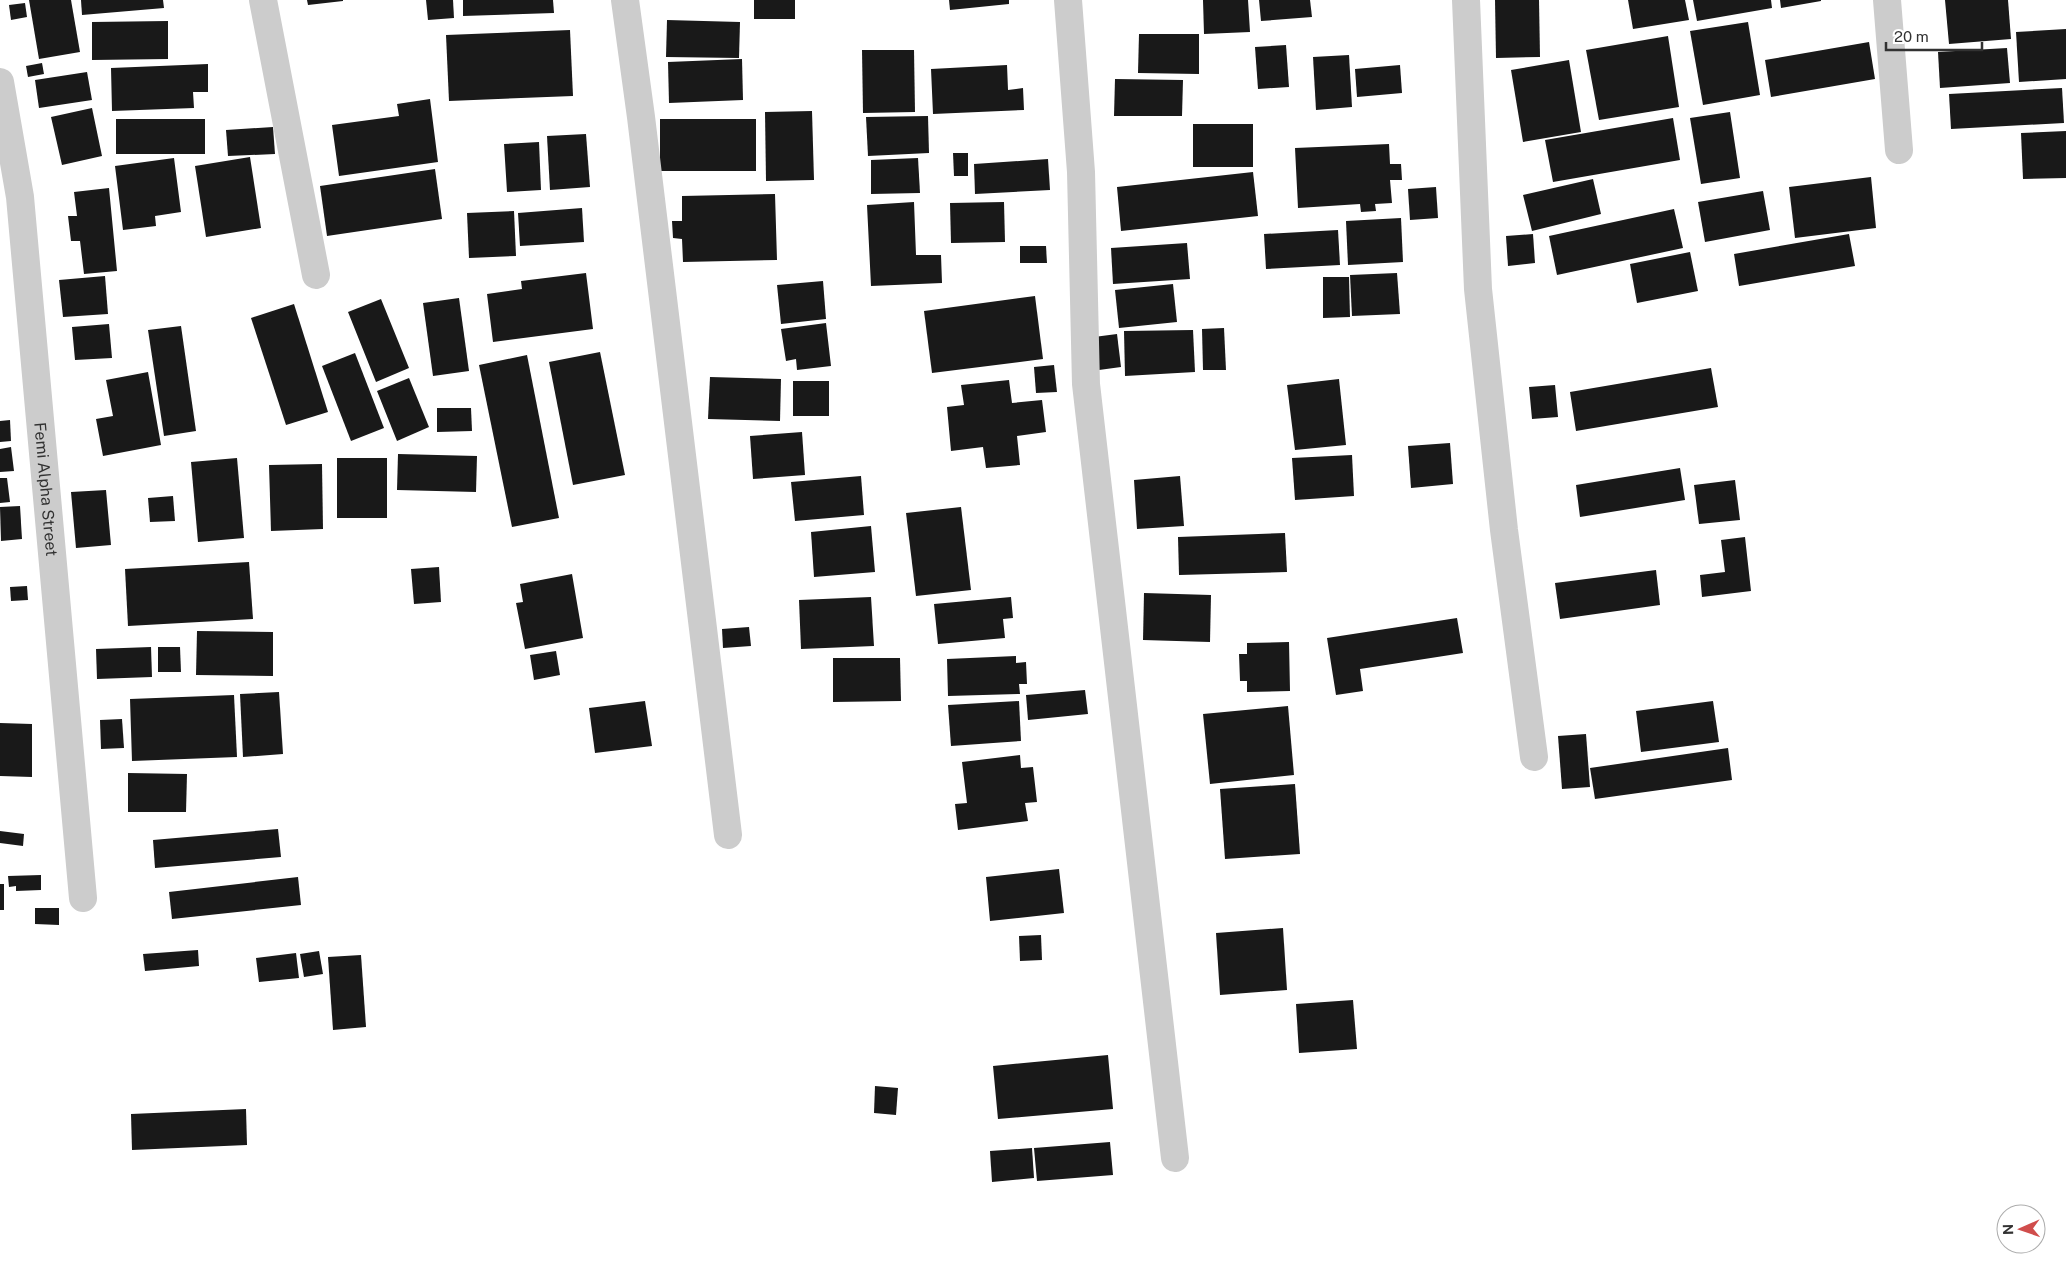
<svg xmlns="http://www.w3.org/2000/svg" width="2066" height="1274" viewBox="0 0 2066 1274" font-family="'Public Sans',sans-serif">
<rect width="100%" height="100%" fill="#fff"/>
<g fill="#191919">
<polygon points="29,0 71,0 80,52 39,59"/>
<polygon points="81,0 163,0 164,8 82,15"/>
<polygon points="307,0 343,0 343,1 308,5"/>
<polygon points="426,0 453,0 454,18 428,20"/>
<polygon points="463,0 553,0 554,13 463,16"/>
<rect x="754" y="0" width="41" height="19"/>
<polygon points="949,0 1009,0 1009,4 950,10"/>
<polygon points="1203,0 1248,0 1250,32 1204,34"/>
<polygon points="1259,0 1310,0 1312,17 1261,21"/>
<polygon points="1495,0 1539,0 1540,57 1496,58"/>
<polygon points="1628,0 1685,0 1689,20 1633,29"/>
<polygon points="1693,0 1771,0 1772,8 1697,21"/>
<polygon points="1780,0 1821,0 1821,1 1781,8"/>
<polygon points="1945,0 2008,0 2011,39 1949,44"/>
<polygon points="25,3 27,17 11,20 9,5"/>
<polygon points="667,20 740,22 739,58 666,57"/>
<polygon points="168,21 168,59 92,60 92,22"/>
<polygon points="1748,22 1760,95 1703,105 1690,31"/>
<polygon points="2066,29 2066,79 2019,82 2016,32"/>
<polygon points="570,30 573,96 449,101 446,35"/>
<polygon points="1139,34 1199,34 1199,74 1138,73"/>
<polygon points="1668,36 1679,107 1599,120 1586,50"/>
<polygon points="1869,42 1875,79 1771,97 1765,60"/>
<polygon points="1286,45 1289,87 1258,89 1255,47"/>
<polygon points="2007,48 2010,83 1940,88 1938,52"/>
<polygon points="862,50 914,50 915,112 863,113"/>
<polygon points="1349,55 1352,107 1316,110 1313,57"/>
<polygon points="742,59 743,100 669,103 668,62"/>
<polygon points="1569,60 1581,132 1523,142 1511,70"/>
<polygon points="42,63 44,74 28,77 26,66"/>
<polygon points="208,64 208,92 193,92 194,108 112,111 111,68"/>
<polygon points="1007,65 1008,90 1023,88 1024,110 933,114 931,69"/>
<polygon points="1400,65 1402,93 1357,97 1355,69"/>
<polygon points="87,72 92,100 39,108 35,80"/>
<polygon points="1115,79 1183,80 1182,116 1114,116"/>
<polygon points="2062,88 2064,123 1951,129 1949,94"/>
<polygon points="430,99 438,162 339,176 332,125 399,116 397,104"/>
<polygon points="92,108 102,156 62,165 51,117"/>
<polygon points="812,111 814,180 766,181 765,112"/>
<polygon points="1730,112 1740,178 1701,184 1690,118"/>
<polygon points="928,116 929,153 868,156 866,117"/>
<polygon points="1673,118 1680,160 1553,182 1545,140"/>
<rect x="116" y="119" width="89" height="35"/>
<rect x="660" y="119" width="96" height="52"/>
<rect x="1193" y="124" width="60" height="43"/>
<polygon points="273,127 275,154 228,156 226,130"/>
<polygon points="2066,131 2066,178 2023,179 2021,133"/>
<polygon points="586,134 590,187 550,190 547,136"/>
<polygon points="539,142 541,190 507,192 504,144"/>
<polygon points="1389,144 1390,164 1401,164 1402,180 1390,180 1392,203 1375,204 1376,211 1361,212 1360,204 1298,208 1295,148"/>
<polygon points="953,153 968,153 968,176 954,176"/>
<polygon points="250,157 261,228 206,237 195,166"/>
<polygon points="174,158 181,212 155,216 156,226 123,230 115,166"/>
<polygon points="918,158 920,193 871,194 871,160"/>
<polygon points="1048,159 1050,190 975,194 974,164"/>
<polygon points="435,169 442,219 327,236 320,186"/>
<polygon points="1253,172 1258,216 1121,231 1117,187"/>
<polygon points="1871,177 1876,228 1795,238 1789,187"/>
<polygon points="1593,179 1601,214 1532,231 1523,195"/>
<polygon points="1436,187 1438,218 1410,220 1408,189"/>
<polygon points="109,188 117,271 84,274 80,241 71,241 68,216 77,216 74,192"/>
<polygon points="1763,191 1770,230 1705,242 1698,202"/>
<polygon points="775,194 777,260 683,262 682,239 673,238 672,221 682,221 682,196"/>
<polygon points="914,202 916,255 941,255 942,283 871,286 867,205"/>
<polygon points="1004,202 1005,242 951,243 950,203"/>
<polygon points="582,208 584,242 520,246 518,213"/>
<polygon points="1674,209 1683,248 1557,275 1549,236"/>
<polygon points="514,211 516,256 469,258 467,213"/>
<polygon points="1401,218 1403,262 1348,265 1346,221"/>
<polygon points="1338,230 1340,265 1266,269 1264,234"/>
<polygon points="1533,234 1535,263 1508,266 1506,236"/>
<polygon points="1849,234 1855,266 1739,286 1734,254"/>
<polygon points="1187,243 1190,279 1113,284 1111,248"/>
<polygon points="1020,246 1046,246 1047,263 1020,263"/>
<polygon points="1690,252 1698,291 1637,303 1630,264"/>
<polygon points="586,273 593,329 493,342 487,294 522,289 521,281"/>
<polygon points="1397,273 1400,314 1352,316 1350,275"/>
<polygon points="105,276 108,314 63,317 59,280"/>
<polygon points="1323,277 1349,277 1350,317 1323,318"/>
<polygon points="823,281 826,319 781,324 777,285"/>
<polygon points="1173,284 1177,322 1119,328 1115,290"/>
<polygon points="1035,296 1043,359 932,373 924,311"/>
<polygon points="459,298 469,371 433,376 423,303"/>
<polygon points="381,299 409,368 376,382 348,312"/>
<polygon points="294,304 328,412 286,425 251,318"/>
<polygon points="826,323 831,366 797,370 796,359 786,361 781,329"/>
<polygon points="109,324 112,358 75,360 72,327"/>
<polygon points="181,326 196,431 164,436 148,330"/>
<polygon points="1224,328 1226,370 1203,370 1202,329"/>
<polygon points="1193,330 1195,372 1125,376 1124,331"/>
<polygon points="1117,334 1121,367 1099,370 1094,337"/>
<polygon points="600,352 625,475 573,485 549,362"/>
<polygon points="355,353 384,428 351,441 322,366"/>
<polygon points="527,355 559,518 512,527 479,365"/>
<polygon points="1054,365 1057,392 1036,393 1034,367"/>
<polygon points="1711,368 1718,407 1576,431 1570,392"/>
<polygon points="148,372 161,445 103,456 96,419 113,416 106,380"/>
<polygon points="710,377 781,379 780,421 708,419"/>
<polygon points="409,378 429,427 397,441 377,391"/>
<polygon points="1339,379 1346,445 1295,450 1287,385"/>
<polygon points="1009,380 1012,403 1042,400 1046,432 1017,436 1020,465 986,468 983,447 951,451 947,407 964,405 961,385"/>
<rect x="793" y="381" width="36" height="35"/>
<polygon points="1555,385 1558,417 1532,419 1529,387"/>
<polygon points="437,408 471,408 472,431 437,432"/>
<polygon points="10,420 11,441 0,442 0,421"/>
<polygon points="802,432 805,475 753,479 750,436"/>
<polygon points="1450,443 1453,484 1411,488 1408,446"/>
<polygon points="11,447 14,471 0,472 0,449"/>
<polygon points="398,454 477,456 476,492 397,490"/>
<polygon points="1352,455 1354,496 1295,500 1292,458"/>
<polygon points="237,458 244,538 198,542 191,462"/>
<rect x="337" y="458" width="50" height="60"/>
<polygon points="322,464 323,529 271,531 269,465"/>
<polygon points="1680,468 1685,500 1580,517 1576,485"/>
<polygon points="861,476 864,515 795,521 791,482"/>
<polygon points="1180,476 1184,526 1137,529 1134,480"/>
<polygon points="0,478 7,478 10,502 0,503"/>
<polygon points="1735,480 1740,520 1699,524 1694,485"/>
<polygon points="106,490 111,545 76,548 71,492"/>
<polygon points="173,496 175,521 150,522 148,498"/>
<polygon points="20,506 22,539 1,541 0,507"/>
<polygon points="961,507 971,590 916,596 906,513"/>
<polygon points="871,526 875,572 814,577 811,532"/>
<polygon points="1285,533 1287,572 1179,575 1178,537"/>
<polygon points="1745,537 1751,591 1702,597 1700,575 1725,572 1721,540"/>
<polygon points="249,562 253,619 128,626 125,569"/>
<polygon points="439,567 441,602 414,604 411,569"/>
<polygon points="1656,570 1660,605 1560,619 1555,583"/>
<polygon points="572,574 583,638 525,649 516,603 523,602 520,584"/>
<polygon points="27,586 28,600 11,601 10,587"/>
<polygon points="1144,593 1211,595 1210,642 1143,640"/>
<polygon points="871,597 874,646 801,649 799,600"/>
<polygon points="1011,597 1013,618 1003,619 1005,638 938,644 934,604"/>
<polygon points="1457,618 1463,653 1360,669 1363,691 1336,695 1327,638"/>
<polygon points="749,627 751,646 723,648 722,629"/>
<polygon points="197,631 273,632 273,676 196,675"/>
<polygon points="1289,642 1290,691 1247,692 1247,681 1240,681 1239,654 1247,654 1247,643"/>
<polygon points="151,647 152,677 97,679 96,649"/>
<polygon points="158,647 180,647 181,672 158,672"/>
<polygon points="556,651 560,675 534,680 530,655"/>
<polygon points="1016,656 1016,663 1026,662 1027,684 1019,684 1020,694 948,696 947,659"/>
<polygon points="833,658 900,658 901,701 833,702"/>
<polygon points="1085,690 1088,714 1028,720 1026,695"/>
<polygon points="279,692 283,754 243,757 240,694"/>
<polygon points="234,695 237,757 132,761 130,699"/>
<polygon points="645,701 652,746 595,753 589,708"/>
<polygon points="1019,701 1021,741 951,746 948,705"/>
<polygon points="1713,701 1719,742 1641,752 1636,711"/>
<polygon points="1288,706 1294,775 1210,784 1203,714"/>
<polygon points="122,719 124,748 101,749 100,720"/>
<polygon points="0,723 32,724 32,777 0,776"/>
<polygon points="1586,734 1590,787 1562,789 1558,736"/>
<polygon points="1728,748 1732,780 1595,799 1590,768"/>
<polygon points="1020,755 1021,768 1033,767 1037,802 1025,803 1028,821 958,830 955,804 967,803 962,762"/>
<polygon points="128,773 187,774 186,812 128,812"/>
<polygon points="1295,784 1300,854 1225,859 1220,789"/>
<polygon points="278,829 281,857 155,868 153,840"/>
<polygon points="0,831 24,834 23,846 0,843"/>
<polygon points="1059,869 1064,913 990,921 986,877"/>
<polygon points="41,875 41,890 16,891 16,886 9,887 8,876"/>
<polygon points="298,877 301,905 172,919 169,892"/>
<rect x="0" y="884" width="4" height="26"/>
<polygon points="35,908 59,908 59,925 35,924"/>
<polygon points="1283,928 1287,990 1220,995 1216,933"/>
<polygon points="1041,935 1042,960 1020,961 1019,936"/>
<polygon points="198,950 199,966 145,971 143,954"/>
<polygon points="319,951 323,974 304,977 300,954"/>
<polygon points="296,953 299,978 259,982 256,958"/>
<polygon points="361,955 366,1027 333,1030 328,957"/>
<polygon points="1353,1000 1357,1049 1299,1053 1296,1004"/>
<polygon points="1108,1055 1113,1109 998,1119 993,1066"/>
<polygon points="875,1086 898,1088 896,1115 874,1113"/>
<polygon points="246,1109 247,1145 132,1150 131,1114"/>
<polygon points="1110,1142 1113,1175 1037,1181 1034,1148"/>
<polygon points="1032,1148 1034,1178 992,1182 990,1151"/>
</g>
<g fill="none" stroke-linecap="round" stroke-linejoin="round">
<g stroke="#ccc" stroke-width="28">
<polyline points="263,0 316,275"/>
<polyline points="625,0 641,117 728,835"/>
<polyline points="1068,0 1081,172 1086,384 1175,1158"/>
<polyline points="1466,0 1478,289 1504,530 1534,757"/>
<polyline points="1887,0 1899,150"/>
<path id="s1" d="M 0,82 L 20,197 L 83,898"/>
</g>
</g>
<g text-anchor="middle" stroke-width="5" stroke-linejoin="round" paint-order="stroke">
<g font-size="16" fill="#323232" stroke="#fff">
<text dy="6" stroke="none"><textPath href="#s1" startOffset="410">Femi Alpha Street</textPath></text>
</g>
</g>
<g transform="translate(2021 1229) rotate(268)"><circle r="24" fill="#ffffff" stroke="#adadad"/>
<path d="M0-4L9 19L0 12L-9 19Z" fill="#d04d4c"/>
<text y="-8" font-size="14" font-weight="bold" text-anchor="middle" fill="#323232">N</text>
</g>
<path d="M1886 42v8h96v-8" fill="none" stroke="#323232" stroke-width="2.5"/>
<text x="1894" y="42" font-size="15" fill="#323232" stroke="#ffffff" stroke-width="4" paint-order="stroke">20 m</text>
</svg>
